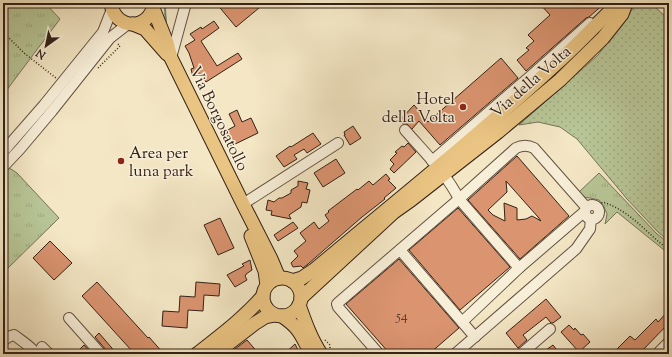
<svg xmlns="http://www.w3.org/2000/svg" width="672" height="357" viewBox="0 0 672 357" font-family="'Sorts Mill Goudy',serif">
<defs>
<pattern id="grass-dots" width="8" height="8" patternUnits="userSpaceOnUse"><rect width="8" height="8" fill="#b8c697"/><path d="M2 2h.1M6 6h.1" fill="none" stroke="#9faa81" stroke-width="1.8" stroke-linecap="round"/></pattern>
<pattern id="park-tufts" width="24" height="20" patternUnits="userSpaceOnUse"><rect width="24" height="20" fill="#b8c697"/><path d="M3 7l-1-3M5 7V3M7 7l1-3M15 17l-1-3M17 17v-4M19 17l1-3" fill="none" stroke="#9faa81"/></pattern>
</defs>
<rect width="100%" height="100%" fill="#f4e7c5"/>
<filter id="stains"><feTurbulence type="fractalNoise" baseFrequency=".005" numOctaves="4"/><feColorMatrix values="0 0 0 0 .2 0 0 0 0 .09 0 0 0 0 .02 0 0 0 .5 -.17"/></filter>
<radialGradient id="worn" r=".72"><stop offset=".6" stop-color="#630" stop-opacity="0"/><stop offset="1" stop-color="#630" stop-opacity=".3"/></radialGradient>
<polygon fill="url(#grass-dots)" stroke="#767457" points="637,3 651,3 669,20 669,241 658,232 627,199 577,139 560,127 538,122 519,125 598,55"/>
<g fill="url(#park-tufts)" stroke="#767457">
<polygon points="3,3 45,3 60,19 3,95"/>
<polygon points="3,164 17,173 59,218 3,273"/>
<polygon points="599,173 657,234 669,243 669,254 617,212 605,224 607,214 604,207 599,200 590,198 583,197 579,192"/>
</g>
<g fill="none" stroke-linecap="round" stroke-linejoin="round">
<polyline stroke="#728075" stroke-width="2" points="166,3 165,9 166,24"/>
</g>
<g fill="#da9470" stroke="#332117" fill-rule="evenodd">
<polygon points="216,3 265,3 236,27"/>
<polygon points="539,3 605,3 589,17 586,18 526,71 517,60 529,50 526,48 534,41 528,35 550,15"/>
<polygon points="214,21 219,28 201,41 217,66 238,53 242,59 206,82 200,73 193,77 191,69 194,68 189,53 185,46 195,40 190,34 201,27 202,29"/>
<polygon points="501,58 518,78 440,145 419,121 412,129 407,124 403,124 400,120 414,105 420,112 419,113 428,122"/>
<polygon points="237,110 242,122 251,118 258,133 231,146 224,132 235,126 229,114"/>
<polygon points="353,126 361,138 350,145 344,135 345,135 344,132"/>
<polygon points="313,133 321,144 307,153 304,149 294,155 297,159 284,167 276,156 290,146 291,147"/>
<polygon points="408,143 416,152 394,173 390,169 394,164 390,160 397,153 395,152 402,146 404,147"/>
<path d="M 517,156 L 569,216 L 520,259 L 468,200 ZM 506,181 L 538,217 L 541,221 L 532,216 L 526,219 L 517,220 L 517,208 L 504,203 L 505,221 L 493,215 L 488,210 L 507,192 Z"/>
<polygon points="336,159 345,173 323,187 314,173"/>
<polygon points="386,174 390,179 388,180 396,188 384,198 385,199 362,217 308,264 303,268 301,266 293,267 291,263 298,256 294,251 306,241 300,233 314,222 319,229 329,221 325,215 329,212 328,211 357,189 358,190 369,181 373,185"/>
<polygon points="298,181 308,183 306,189 310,190 307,203 302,202 301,207 289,215 291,219 271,215 272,211 266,210 268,200 274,202 279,198 282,198 291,193 291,190 298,186"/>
<polygon points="458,208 510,267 460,310 409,250"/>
<polygon points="220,218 234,248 218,255 204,225"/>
<polygon points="293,222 298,228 278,241 274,235"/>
<polygon points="50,241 72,263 54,280 33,258"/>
<polygon points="399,259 459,328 429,354 390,354 346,304"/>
<polygon points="250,260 252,270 246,274 246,275 245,276 247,280 235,287 227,275 244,266 242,264"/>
<polygon points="97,282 148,338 149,337 164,354 129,354 132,351 82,296"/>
<polygon points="196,282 220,284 219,296 204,295 203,311 188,310 187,328 162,326 163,311 179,312 180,296 195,297"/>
<polygon points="546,299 561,317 553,323 551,323 546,317 523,335 527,340 518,348 506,333"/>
<polygon points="669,310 669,323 639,354 620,354 616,350 630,336 635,340 656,319 658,322"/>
<polygon points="569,325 574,330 575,328 581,335 583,334 590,342 579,352 561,332"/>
<polygon points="99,333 117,354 107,354 106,350 95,337"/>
<polygon points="247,340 259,354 228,354 231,352"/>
<polygon points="295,344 300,354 284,354"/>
<polygon points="84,345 92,354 75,354"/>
<polygon points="553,345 560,354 549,354 546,350"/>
</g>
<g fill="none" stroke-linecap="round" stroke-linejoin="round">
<defs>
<g id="minor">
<polyline points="171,58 186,3"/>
<path d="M 405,130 C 424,152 446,173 459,199 L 519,268"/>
<polyline points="3,152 44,105 103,32 112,9"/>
<polyline points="432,161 534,73 590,23"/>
<polyline points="3,167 20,149 52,111 110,38 128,24"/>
<polyline points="243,204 338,143"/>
<circle cx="592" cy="212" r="7"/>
<polyline points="400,250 475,337"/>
<polyline points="69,318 101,354"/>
<polyline points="462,322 519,268 584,212"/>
<path d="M 3,341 L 8,337 L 14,335 C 22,341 30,346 37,354"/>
<polyline points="42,347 49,354"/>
<path d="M 379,354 L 338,307 L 337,304 L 339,302 L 459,199 L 516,148 C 522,145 528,145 534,148 L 586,207"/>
<polyline points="455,354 576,249 590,229 591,219"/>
<polyline points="521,354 550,329"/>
<polyline points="657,354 669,342"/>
</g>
<g id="major">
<path d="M 111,3 C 114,31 151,31 154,3"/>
<polyline points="153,8 167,43 171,58 243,204 271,259 279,278"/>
<polyline points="133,24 145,29 167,54"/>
<polyline points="251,236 265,271 267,285"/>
<circle cx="282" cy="297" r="19"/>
<path d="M 292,281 L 302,278 L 314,270 C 395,202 478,136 556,64 C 576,46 595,26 614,7 L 623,3"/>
<polyline points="301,298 394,212 411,200 498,132 560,80 603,38 622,14 626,3"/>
<path d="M 299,305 C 305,322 311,339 321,354"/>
<path d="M 282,316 C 295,325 299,330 306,344"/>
<path d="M 197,354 C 220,336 244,318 263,296"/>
<polyline points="215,354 254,324 265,317 275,315"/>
</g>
</defs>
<use href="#minor" stroke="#635242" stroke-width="12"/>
<use href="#major" stroke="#332117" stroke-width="15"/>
<g stroke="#332117" stroke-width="1.5" stroke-dasharray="1 2" stroke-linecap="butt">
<polyline points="3,32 24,53 56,78"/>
<polyline points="98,68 120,46 117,43"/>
<path d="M 597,207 L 603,202 C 632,212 646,233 669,250"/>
<polyline points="325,340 330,345 330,349"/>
</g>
<use href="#minor" stroke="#f8efd9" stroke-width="10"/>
<use href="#major" stroke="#eac482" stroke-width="13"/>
</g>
<g fill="#8f2418" stroke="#f8efd9" stroke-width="1.5">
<circle cx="463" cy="107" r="4"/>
<circle cx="121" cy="161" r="4"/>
</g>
<g text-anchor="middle" stroke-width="3" stroke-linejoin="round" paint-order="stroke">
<g font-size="14" fill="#5d3e2d">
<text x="402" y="320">54</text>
</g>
<g font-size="16" fill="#332117" stroke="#f8efd9">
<text transform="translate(530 81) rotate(-41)" y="6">Via della Volta</text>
<text transform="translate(220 118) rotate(64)" y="6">Via Borgosatollo</text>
</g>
<g font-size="16" fill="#332117" stroke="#f8efd9" text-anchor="end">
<text x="455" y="104">Hotel<tspan x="455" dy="18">della Volta</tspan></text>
<text x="129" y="158" text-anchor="start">Area per<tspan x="129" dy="18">luna park</tspan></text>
</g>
</g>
<rect width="672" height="357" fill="none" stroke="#f4e7c5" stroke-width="16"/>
<rect x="4" y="4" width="664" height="349" fill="none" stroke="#332117" stroke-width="2"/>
<rect x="8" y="8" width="656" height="341" fill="none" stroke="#332117"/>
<g transform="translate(46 46) rotate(213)" stroke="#f8efd9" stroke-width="3" paint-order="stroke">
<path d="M0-3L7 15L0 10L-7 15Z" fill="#332117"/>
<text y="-6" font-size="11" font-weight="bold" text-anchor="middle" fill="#332117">N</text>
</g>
<rect width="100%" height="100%" filter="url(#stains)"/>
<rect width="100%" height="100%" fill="url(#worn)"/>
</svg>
